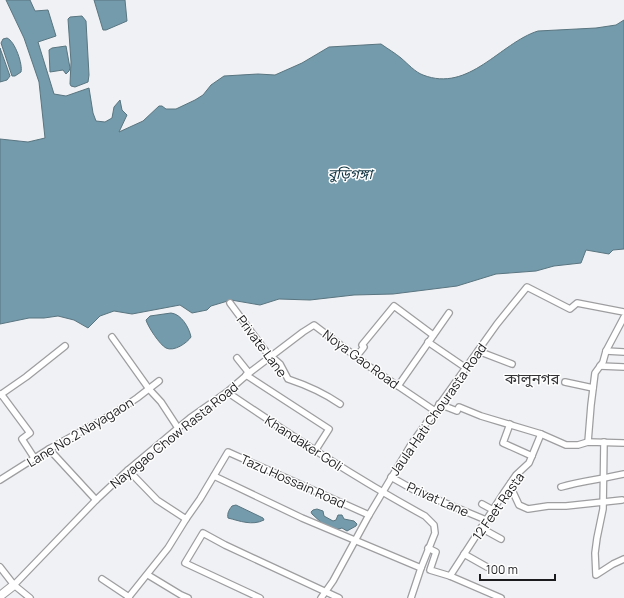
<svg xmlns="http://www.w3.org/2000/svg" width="624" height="598" viewBox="0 0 624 598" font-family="Manrope,'Noto Sans Bengali',sans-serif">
<rect width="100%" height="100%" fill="#f0f1f4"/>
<g fill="#749bab" stroke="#597580">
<path d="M 6,0 L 30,0 L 35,11 L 48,10 L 56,36 L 38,42 L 54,94 L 66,96 L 89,88 L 93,113 L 96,121 L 105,122 L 112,118 L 114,107 L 120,100 L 122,110 L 127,115 L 119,132 L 143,121 L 159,106 L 162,106 L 166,109 L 176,109 L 195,100 L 203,95 L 211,85 L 224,76 L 258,74 L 275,75 L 302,63 L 329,47 L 381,44 C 388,49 395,53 401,58 C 408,64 415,72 423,75 C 469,93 500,43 538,31 L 596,28 L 616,25 L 624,20 L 624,249 L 613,250 L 609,254 L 586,250 L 581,263 L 554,266 L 536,271 L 496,274 L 457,286 L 393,294 L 354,295 L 310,300 L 279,299 L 260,305 L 231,300 L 211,306 L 207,310 L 192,313 L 180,305 L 132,314 L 114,311 L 100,316 L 88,328 L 74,320 L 58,316 L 44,318 L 29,318 L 0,324 L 0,139 L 28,142 L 45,138 L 39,82 L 24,38 Z"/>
<polygon points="94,0 125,0 127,21 106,30 103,30"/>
<polygon points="82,16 86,21 89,75 88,82 75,87 71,86 70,84 71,62 68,19 70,17"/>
<path d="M 7,38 C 15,41 23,65 21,72 L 15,76 L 12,76 L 1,43 L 3,39 Z"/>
<polygon points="66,46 70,68 69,71 66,74 63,70 50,72 49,50 52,48"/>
<polygon points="0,48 10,76 7,80 0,82"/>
<path d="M 171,313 C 181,314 189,327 191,337 C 187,343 174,352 166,348 C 160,345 148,327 146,320 L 150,316 Z"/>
<path d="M 236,505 L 263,518 L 264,520 C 252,526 240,521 228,518 C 227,513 229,510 232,506 Z"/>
<polygon points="317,509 323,511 324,516 333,521 336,520 338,515 342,515 344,519 354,521 357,524 356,526 347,531 342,528 335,530 324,525 312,514 311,512 313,510"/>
</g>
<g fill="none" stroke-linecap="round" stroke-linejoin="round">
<defs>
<g id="street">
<path d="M 230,303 L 270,357 L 272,357 L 280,364 L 288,379 C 306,385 324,393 340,404"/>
<polyline points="112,337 149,389 161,402 178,428"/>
<polyline points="428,342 466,368"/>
<polyline points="478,351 512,364"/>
<polyline points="606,351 624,352"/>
<polyline points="356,357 364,347 362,345 394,306 433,335"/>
<polyline points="237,358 249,373"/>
<polyline points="600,366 624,367"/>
<polyline points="246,375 329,429 315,451"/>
<polyline points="565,382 593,388"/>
<polyline points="398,386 449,313"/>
<path d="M 227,392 C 292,436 357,479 425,516 L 434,525 L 435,533 L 421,568 L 411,598"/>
<polyline points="1,394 30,433 22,439 35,459"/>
<polyline points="0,395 26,377 65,346"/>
<polyline points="439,404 457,411 459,407 481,416 541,434 566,445 578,445 588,442 624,443"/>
<polyline points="510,424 503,443 532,456"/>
<polyline points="588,442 591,405 595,373 603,362 606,351 624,317"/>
<polyline points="604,442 603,509 597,538 595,553 596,575 613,564 624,559"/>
<polyline points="49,449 96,500"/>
<polyline points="128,470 157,500 186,519 200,499 228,452 369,515"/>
<polyline points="214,476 302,518 421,568"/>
<polyline points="391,477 414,490 486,520"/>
<polyline points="0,480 49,449 118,411 137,398 159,381"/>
<polyline points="511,483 512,490 519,505 528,509 548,506 566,506 622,500"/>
<path d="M 561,487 C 581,481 603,479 624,474"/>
<polyline points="482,504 493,510"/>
<polyline points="481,528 501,539"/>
<polyline points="428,548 436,552 430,570 450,576 501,598"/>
<polyline points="464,554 487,567"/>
<polyline points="0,567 14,585 30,598"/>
<polyline points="148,575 181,595 188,598"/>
<polyline points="450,576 505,491 516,475 529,463 541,434"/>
<polyline points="102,579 129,597"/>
<polyline points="14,585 96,500 128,470 190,418 227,392 249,373 303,332 314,325 367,365 435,411"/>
<polyline points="128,598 168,548 186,519"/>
<polyline points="260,598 185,563 203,533 225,545 339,598"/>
<polyline points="321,598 333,581 369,515 412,443 497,324 527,287 570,309 577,303 624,312"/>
</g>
<polyline id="secondary" points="0,596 14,585"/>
</defs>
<use href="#street" stroke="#9e9ea1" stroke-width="8"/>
<use href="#secondary" stroke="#9e9ea1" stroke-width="10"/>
<use href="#street" stroke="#fff" stroke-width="5.5"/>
<use href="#secondary" stroke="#fff" stroke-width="8"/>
</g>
<g text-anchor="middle" stroke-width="3" stroke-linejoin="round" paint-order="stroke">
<g font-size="13" fill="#1b1b1d" stroke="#fefeff">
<text transform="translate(262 346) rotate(53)" y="5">Private Lane</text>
<text transform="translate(361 359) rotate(36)" y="5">Noya Gao Road</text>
<text transform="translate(438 409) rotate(-55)" y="5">Jaula Hati Chourasta Road</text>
<text transform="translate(80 432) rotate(-31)" y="5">Lane No.2 Nayagaon</text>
<text transform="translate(174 435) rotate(-39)" y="5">Nayagao Chow Rasta Road</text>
<text transform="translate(304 443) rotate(33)" y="5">Khandaker Goli</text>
<text transform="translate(293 481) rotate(24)" y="5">Tazu Hossain Road</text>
<text transform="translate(438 499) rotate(24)" y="5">Privat Lane</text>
<text transform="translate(498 506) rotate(-55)" y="5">12 Feet Rasta</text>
</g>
<g font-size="14" font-style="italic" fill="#103441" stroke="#fefeff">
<text x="350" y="179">বুড়িগঙ্গা</text>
</g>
<g font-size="15" fill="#343437" stroke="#fefeff">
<text x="532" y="384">কালুনগর</text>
</g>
</g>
<path d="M480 574v6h75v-6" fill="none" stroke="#1b1b1d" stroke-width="2"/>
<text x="486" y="574" font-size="12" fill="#1b1b1d" stroke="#fefeff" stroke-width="3" paint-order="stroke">100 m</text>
</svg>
